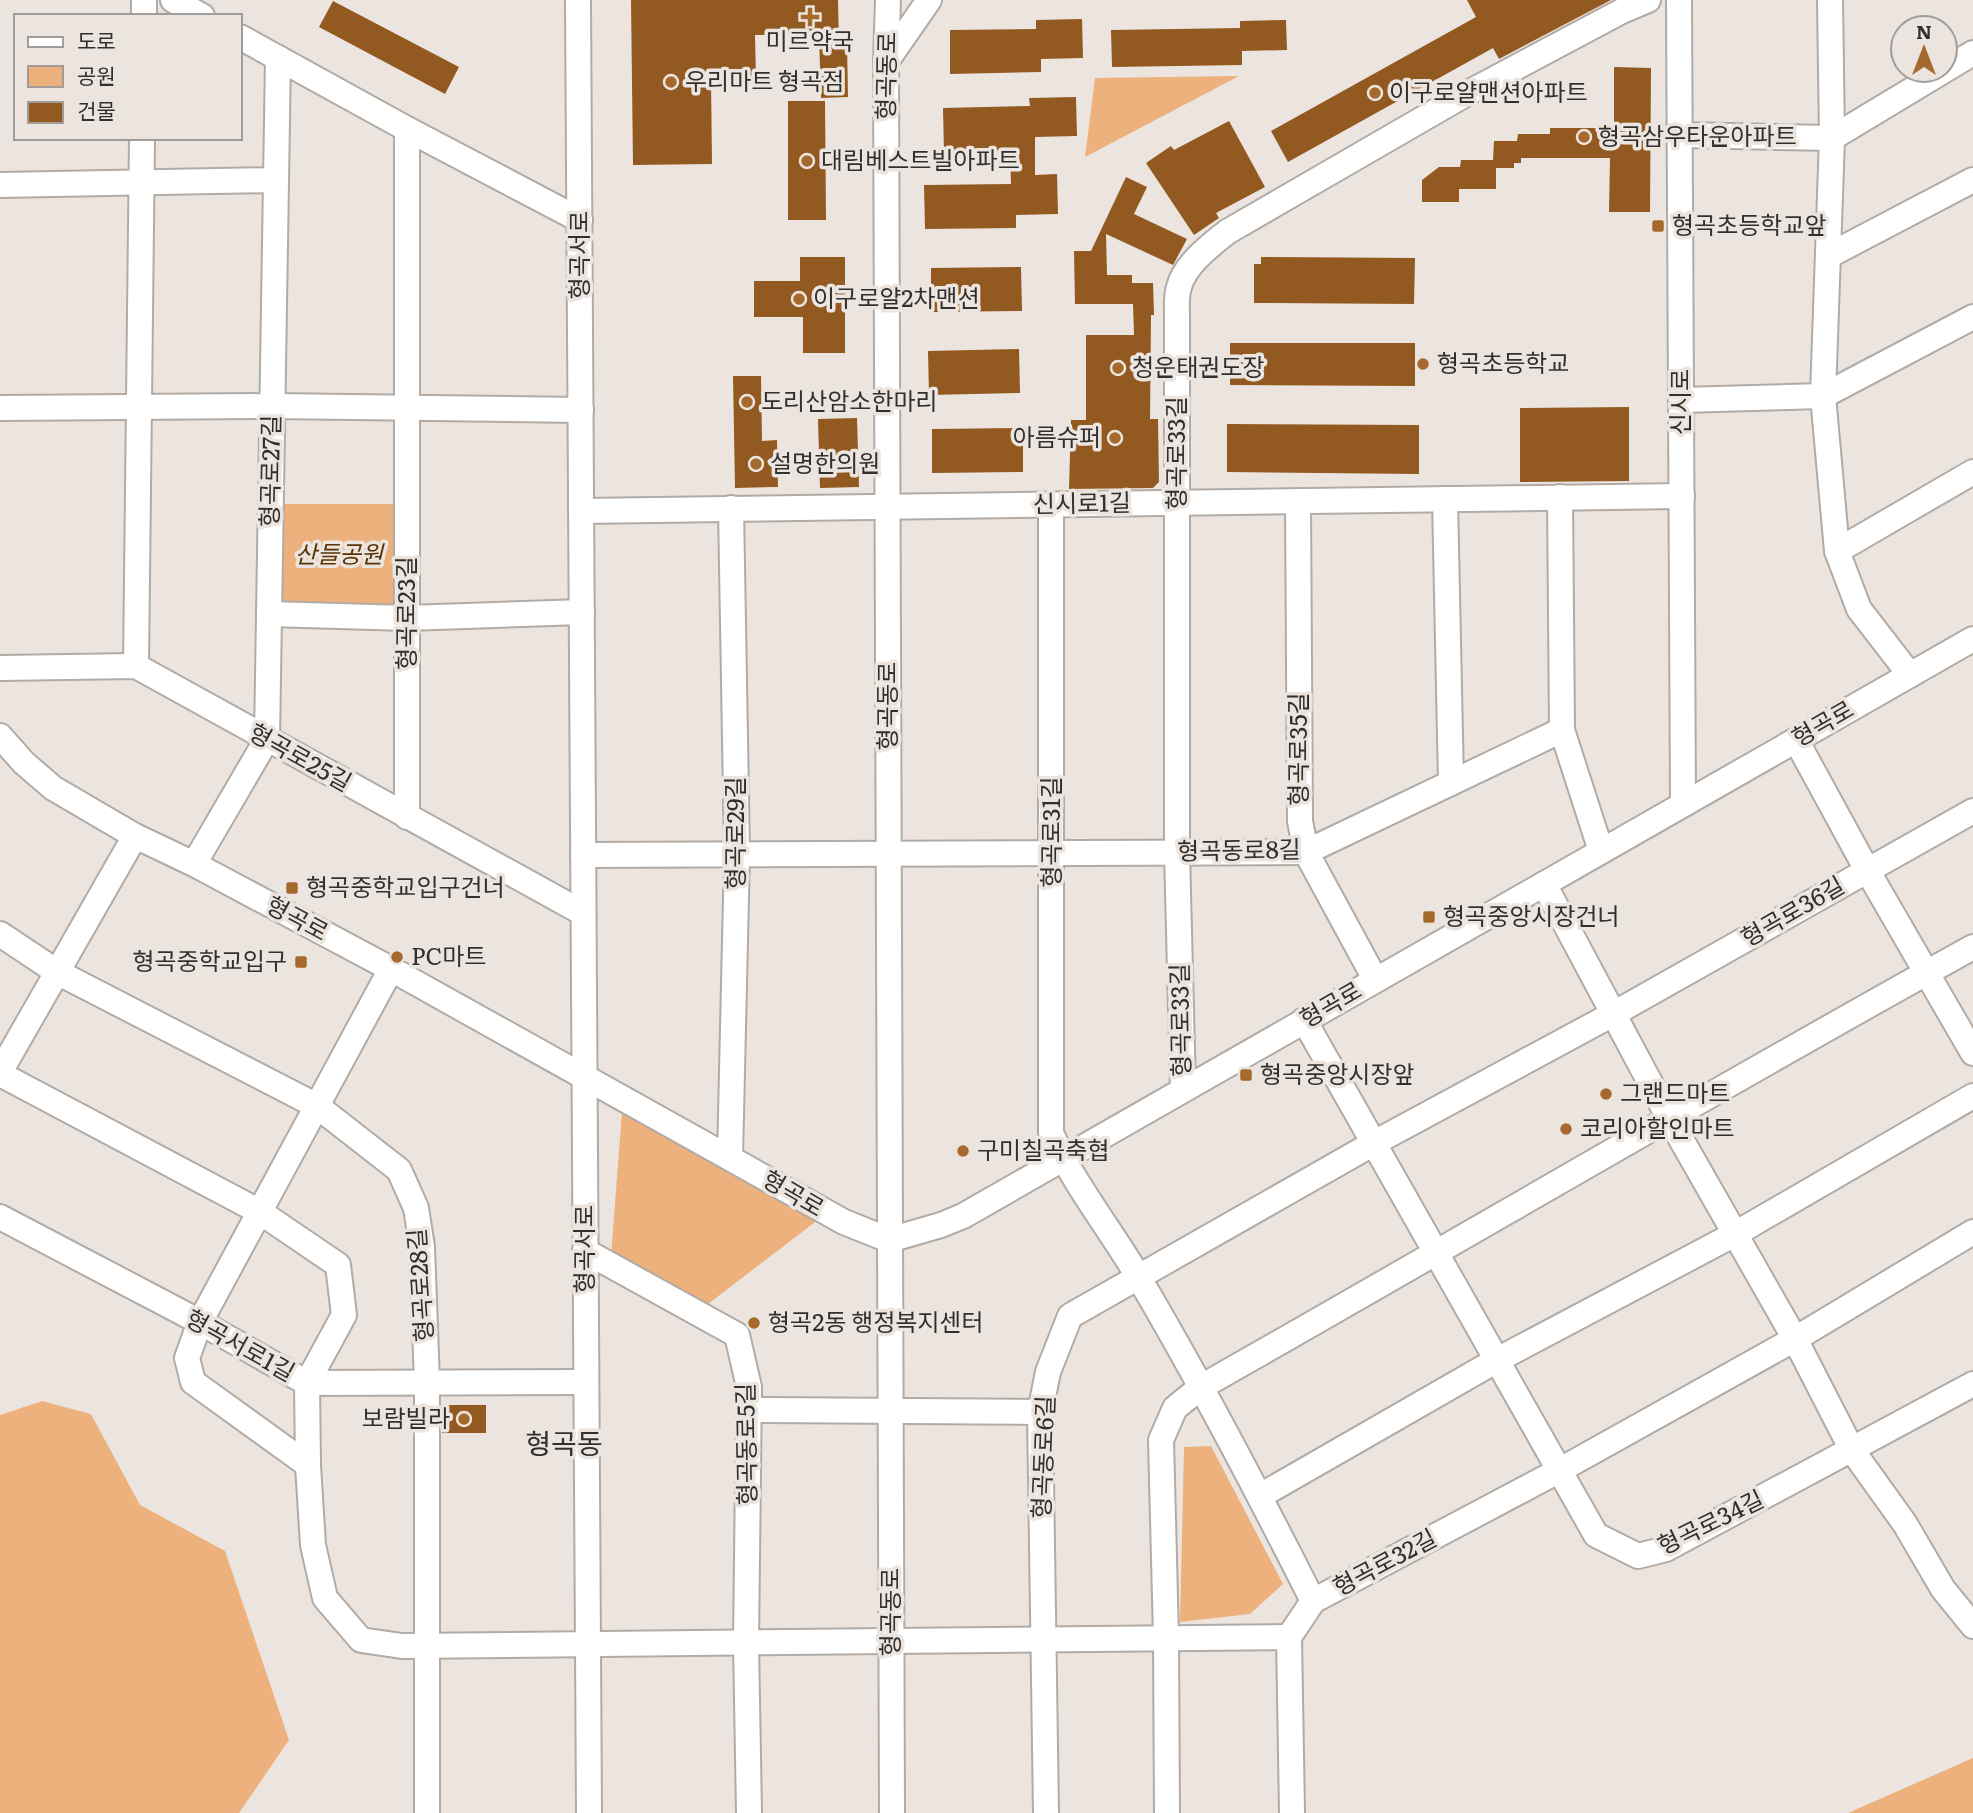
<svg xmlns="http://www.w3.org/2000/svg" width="1973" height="1813" viewBox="0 0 1973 1813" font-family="Literata,'Noto Sans KR',serif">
<rect width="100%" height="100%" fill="#ece5df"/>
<g fill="#edb17d">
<polygon points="1239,76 1085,157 1095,78"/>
<rect x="282" y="504" width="113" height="101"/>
<polygon points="622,1112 819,1219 708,1304 611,1256"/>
<polygon points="42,1401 91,1414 140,1505 225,1551 289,1740 239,1813 0,1813 0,1415"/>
<polygon points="1211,1446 1283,1584 1250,1614 1180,1622 1184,1447"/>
<polygon points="1973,1758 1973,1813 1848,1813"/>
</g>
<g fill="#925920">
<polygon points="631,0 838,0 839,43 847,42 848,97 821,98 819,35 755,35 756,78 711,79 712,164 633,165"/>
<polygon points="1467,0 1611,0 1499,59 1493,48 1288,162 1271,131 1476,17"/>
<polygon points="333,1 459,67 445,94 319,27"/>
<polygon points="1082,19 1083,58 1041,59 1041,72 950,74 950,30 1036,29 1036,20"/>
<polygon points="1286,20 1287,50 1242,51 1242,65 1112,67 1111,30 1240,28 1240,21"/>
<polygon points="1614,67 1651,68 1650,212 1609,212 1610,158 1521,158 1521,163 1514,163 1514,168 1496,168 1496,189 1459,189 1459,202 1422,202 1422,180 1439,167 1460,167 1461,160 1493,160 1494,141 1517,141 1518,134 1550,134 1550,128 1614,128"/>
<polygon points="1076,97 1077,136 1035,137 1035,175 1057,174 1058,214 1016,215 1016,228 925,229 924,185 1011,184 1010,150 944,152 943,108 1030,106 1029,98"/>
<polygon points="788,101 825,101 826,220 788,220"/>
<polygon points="1229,121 1265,187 1216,213 1219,218 1194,235 1146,163 1171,146 1174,150"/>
<polygon points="1126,177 1147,187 1134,214 1187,239 1173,265 1106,234 1107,275 1132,275 1132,283 1153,283 1154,315 1151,315 1150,419 1158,419 1159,482 1153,488 1069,489 1071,420 1086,420 1086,335 1134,335 1133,304 1075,304 1074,251 1091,251"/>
<polygon points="800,257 845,257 845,353 803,353 803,317 754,317 754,281 800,281"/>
<polygon points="1261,257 1415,258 1414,304 1254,303 1254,264 1261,264"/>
<polygon points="1021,267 1022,311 931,312 931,268"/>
<polygon points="1230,343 1415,343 1415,386 1230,385"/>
<polygon points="1019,349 1020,393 929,395 928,351"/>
<polygon points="733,376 761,376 762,441 777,440 778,487 735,488"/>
<polygon points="1629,407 1629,481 1520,482 1520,408"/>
<polygon points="857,418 859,487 820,488 818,419"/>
<polygon points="1227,424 1419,425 1419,474 1227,472"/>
<polygon points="1023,428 1023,472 932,473 932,429"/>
<rect x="442" y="1405" width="44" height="28"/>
</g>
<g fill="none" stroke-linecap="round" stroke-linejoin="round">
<defs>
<g id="minor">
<polyline points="173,0 202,16"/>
<polyline points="578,0 589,1813"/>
<polyline points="888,0 886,63 892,1813"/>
<polyline points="1679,0 1683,804"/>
<polyline points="1830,0 1832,138 1823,396 1837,551 1859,609 1910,675"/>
<polyline points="144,16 144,0"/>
<polyline points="240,37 407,129 580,220"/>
<polyline points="886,62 929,0"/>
<polyline points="407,129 407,817"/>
<polyline points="1679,135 1832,138 1973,53"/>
<polyline points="0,185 275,180"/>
<polyline points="1828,256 1973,180"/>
<polyline points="1681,400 1823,396 1973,317"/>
<polyline points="0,408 272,406 581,410"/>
<polyline points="1560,497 1562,730 1601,851"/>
<polyline points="1445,499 1451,783"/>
<polyline points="1298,501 1300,821 1306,852 1375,979"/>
<path d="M 1051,504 L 1051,1133 C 1074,1185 1111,1230 1139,1278 C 1201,1383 1258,1492 1313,1601"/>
<polyline points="581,511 1682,496"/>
<polyline points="1837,551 1973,472"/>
<polyline points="269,614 407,618 582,612"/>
<polyline points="136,666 142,138"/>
<polyline points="0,668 136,666 583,913"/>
<polyline points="0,736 24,763 53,788 135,836 194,864 391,969 844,1222 889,1240 941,1225 963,1216 1973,639"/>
<polyline points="1796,740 1867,870 1973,1053"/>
<polyline points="583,855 1306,852 1562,730"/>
<polyline points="194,864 267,739 278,58"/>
<polyline points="1544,884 1669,1118 1795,1339 1852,1450 1905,1524 1943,1589 1973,1626"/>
<polyline points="0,934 57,972 317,1106 399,1170 416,1208 422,1247 427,1382 427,1813"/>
<polyline points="1304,1020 1596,1535 1638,1556 1666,1549 1973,1384"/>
<polyline points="0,1072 135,836"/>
<polyline points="0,1074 260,1212 338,1265 344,1315 307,1383 308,1465 313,1545 325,1598 361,1640 402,1646 1289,1637"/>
<path d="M 1183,1089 L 1177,852 L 1177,315 C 1177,306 1176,296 1179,287 C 1185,264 1210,246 1227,232 L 1464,95 L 1622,11 L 1648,0"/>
<polyline points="730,1158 737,854 731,508"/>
<polyline points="0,1217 200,1322 307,1383 586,1382"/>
<polyline points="585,1251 737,1335 749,1387 746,1643 749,1813"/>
<polyline points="750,1410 1040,1412"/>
<polyline points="308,1465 193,1382 187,1358 200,1322 391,969"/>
<polyline points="1260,1496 1497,1360 1735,1234 1973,1096"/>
<polyline points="1046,1813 1040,1412 1048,1372 1070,1316 1374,1143 1615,1013 1973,811"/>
<path d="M 1167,1813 L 1166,1638 L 1161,1440 L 1175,1408 L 1201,1387 C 1459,1241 1714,1090 1973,947"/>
<polyline points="1292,1813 1289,1637 1313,1601 1560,1470 1795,1339 1973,1232"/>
</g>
</defs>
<use href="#minor" stroke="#b2aba5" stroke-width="28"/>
<use href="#minor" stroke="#fff" stroke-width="24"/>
</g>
<g fill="#a6692d" stroke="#ece5df" stroke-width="2.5">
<path d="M806.5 6.5h7v7h7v7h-7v7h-7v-7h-7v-7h7z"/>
<circle cx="671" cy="82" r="7"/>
<circle cx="1375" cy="93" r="7"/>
<circle cx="1584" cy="137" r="7"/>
<circle cx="807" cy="161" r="7"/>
<rect x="1651" y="219" width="14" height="14" rx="3.5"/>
<circle cx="799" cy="299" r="7"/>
<circle cx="1423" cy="364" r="7"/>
<circle cx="1118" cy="368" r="7"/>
<circle cx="747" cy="402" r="7"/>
<circle cx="1115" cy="438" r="7"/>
<circle cx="756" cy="464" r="7"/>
<rect x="285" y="881" width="14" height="14" rx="3.5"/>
<rect x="1422" y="910" width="14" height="14" rx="3.5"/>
<circle cx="397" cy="957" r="7"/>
<rect x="294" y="955" width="14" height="14" rx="3.5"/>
<rect x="1239" y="1068" width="14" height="14" rx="3.5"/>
<circle cx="1606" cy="1094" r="7"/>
<circle cx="1566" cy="1129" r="7"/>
<circle cx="963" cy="1151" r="7"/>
<circle cx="754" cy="1323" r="7"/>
<circle cx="464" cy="1419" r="7"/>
</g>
<g text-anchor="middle" stroke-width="7" stroke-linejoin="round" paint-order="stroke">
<g font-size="24" fill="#322f2d" stroke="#ece5df" text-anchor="start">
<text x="810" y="50" text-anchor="middle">미르약국</text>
<text x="685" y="90">우리마트 형곡점</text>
<text x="1389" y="101">이구로얄맨션아파트</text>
<text x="1598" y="145">형곡삼우타운아파트</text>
<text x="821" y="169">대림베스트빌아파트</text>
<text x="1672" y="234">형곡초등학교앞</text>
<text x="813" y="307">이구로얄2차맨션</text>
<text x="1437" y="372">형곡초등학교</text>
<text x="1132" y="376">청운태권도장</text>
<text x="761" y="410">도리산암소한마리</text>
<text x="1101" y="446" text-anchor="end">아름슈퍼</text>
<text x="770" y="472">설명한의원</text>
<text x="306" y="896">형곡중학교입구건너</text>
<text x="1443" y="925">형곡중앙시장건너</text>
<text x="411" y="965">PC마트</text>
<text x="287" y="970" text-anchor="end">형곡중학교입구</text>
<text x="1260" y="1083">형곡중앙시장앞</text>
<text x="1620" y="1102">그랜드마트</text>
<text x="1580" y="1137">코리아할인마트</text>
<text x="977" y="1159">구미칠곡축협</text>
<text x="768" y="1331">형곡2동 행정복지센터</text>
<text x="450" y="1427" text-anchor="end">보람빌라</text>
</g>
<g font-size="24" fill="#322f2d" stroke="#ece5df">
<text transform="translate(887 76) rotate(-89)" y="8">형곡동로</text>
<text transform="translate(580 255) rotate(-90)" y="8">형곡서로</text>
<text transform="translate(1681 402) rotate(-90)" y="8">신시로</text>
<text transform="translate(1177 453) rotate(-90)" y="8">형곡로33길</text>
<text transform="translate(271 471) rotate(-89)" y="8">형곡로27길</text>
<text transform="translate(1082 504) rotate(-1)" y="8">신시로1길</text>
<text transform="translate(407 613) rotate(-90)" y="8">형곡로23길</text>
<text transform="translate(888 706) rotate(-90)" y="8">형곡동로</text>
<text transform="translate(1823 724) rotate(-30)" y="8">형곡로</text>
<text transform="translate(1299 749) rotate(-90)" y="8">형곡로35길</text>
<text transform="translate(300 758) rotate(29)" y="8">형곡로25길</text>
<text transform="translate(1052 832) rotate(-90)" y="8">형곡로31길</text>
<text transform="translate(736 833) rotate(-90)" y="8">형곡로29길</text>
<text transform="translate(1239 851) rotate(-1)" y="8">형곡동로8길</text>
<text transform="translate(1793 912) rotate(-30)" y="8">형곡로36길</text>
<text transform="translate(297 919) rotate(28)" y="8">형곡로</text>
<text transform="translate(1331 1005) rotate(-30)" y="8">형곡로</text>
<text transform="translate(1181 1020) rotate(-91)" y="8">형곡로33길</text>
<text transform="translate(793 1194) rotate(30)" y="8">형곡로</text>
<text transform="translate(585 1249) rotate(-90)" y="8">형곡서로</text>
<text transform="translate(421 1285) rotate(-94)" y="8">형곡로28길</text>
<text transform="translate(240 1346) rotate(29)" y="8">형곡서로1길</text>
<text transform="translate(747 1444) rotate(-91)" y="8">형곡동로5길</text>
<text transform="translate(1044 1457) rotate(-88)" y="8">형곡동로6길</text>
<text transform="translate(1711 1523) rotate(-26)" y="8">형곡로34길</text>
<text transform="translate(1385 1563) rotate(-28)" y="8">형곡로32길</text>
<text transform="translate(891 1612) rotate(-90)" y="8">형곡동로</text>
</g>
<g font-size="24" font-style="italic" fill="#593103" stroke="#ece5df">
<text x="339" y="563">산들공원</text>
</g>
<g font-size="28" fill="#322f2d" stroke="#ece5df">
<text x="564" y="1454">형곡동</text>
</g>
</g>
<rect x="14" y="14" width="228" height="126" fill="#ece5df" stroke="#a29c98" stroke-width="2"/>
<rect x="28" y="37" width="35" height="10" fill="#ffffff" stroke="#a29c98" stroke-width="2"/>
<text x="77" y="49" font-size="21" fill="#322f2d">도로</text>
<rect x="28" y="66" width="35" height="21" fill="#edb17d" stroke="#a29c98" stroke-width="2"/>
<text x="77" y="84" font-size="21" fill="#322f2d">공원</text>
<rect x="28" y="102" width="35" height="21" fill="#925920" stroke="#a29c98" stroke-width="2"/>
<text x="77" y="119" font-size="21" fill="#322f2d">건물</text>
<g transform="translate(1924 49)"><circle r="33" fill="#ece5df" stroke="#a29c98" stroke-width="2"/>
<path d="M0-5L12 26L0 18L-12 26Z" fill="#a6692d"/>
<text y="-10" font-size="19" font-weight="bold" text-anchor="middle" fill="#322f2d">N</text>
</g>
</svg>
